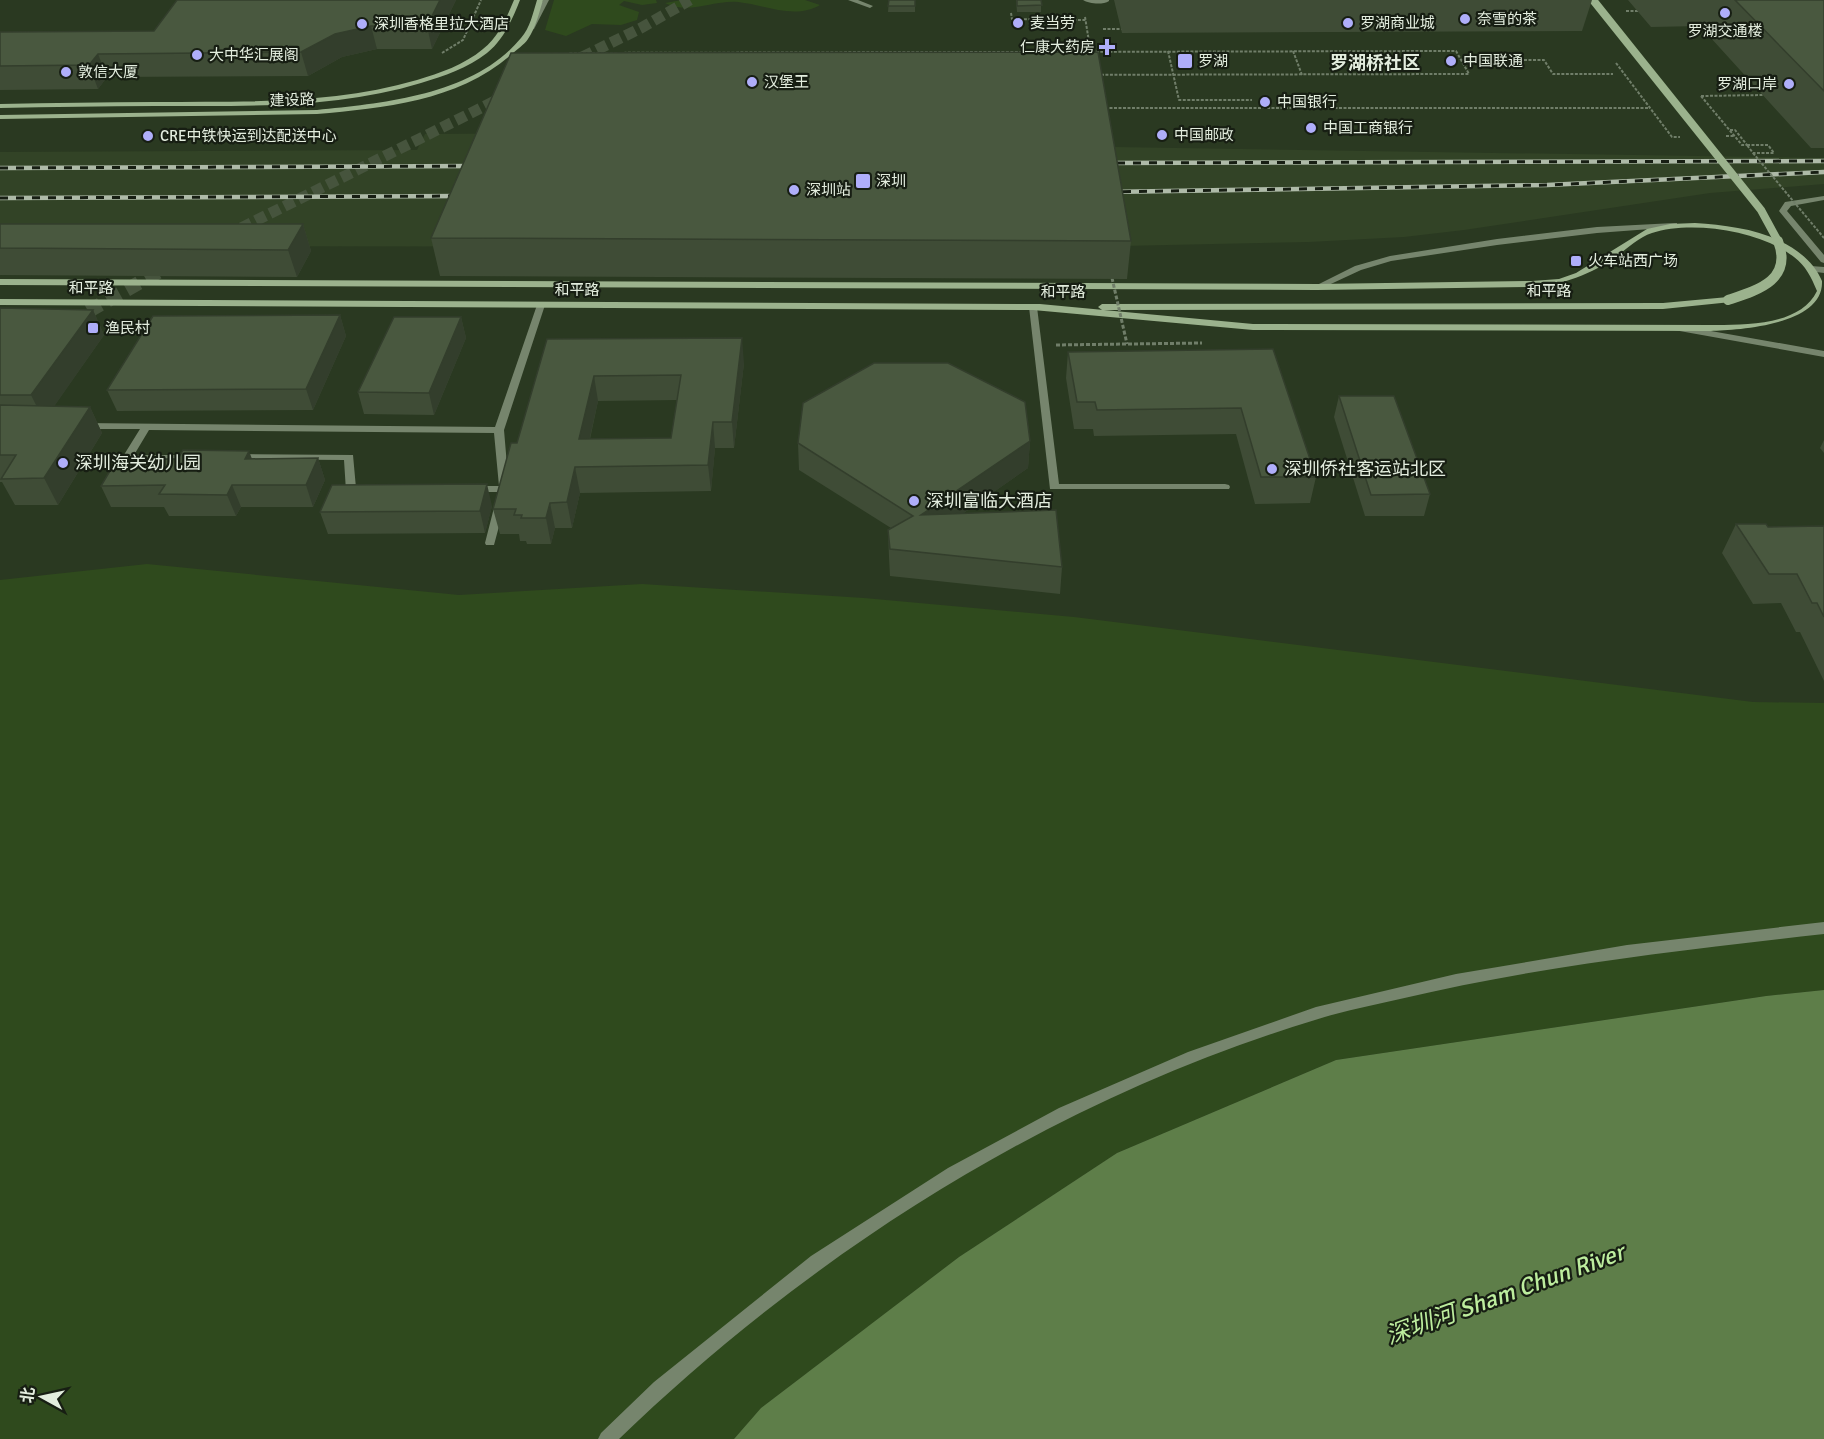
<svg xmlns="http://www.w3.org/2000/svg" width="1824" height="1439" viewBox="0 0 1824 1439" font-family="Signika,'Noto Sans SC',sans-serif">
<rect width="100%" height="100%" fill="#2a3921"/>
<polygon fill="#324326" points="1110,130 1114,147 1824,158 1824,184 1710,193 1464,230 1404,237 1309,242 1076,247 0,246 0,152 417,150 425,134"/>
<g fill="#2f4a1d">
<polygon points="554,0 656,0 657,3 642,5 624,1 619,5 639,12 637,20 621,25 592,24 566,36 545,30"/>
<path d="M 682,0 L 805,0 L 820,5 C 794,20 766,5 738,2 C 713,0 689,15 665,3 Z"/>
<polygon points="147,564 459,595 642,584 864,598 1074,617 1753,702 1824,703 1824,990 1766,996 1336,1060 1117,1153 959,1257 761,1408 734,1439 0,1439 0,580"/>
</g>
<polygon fill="#5e7e49" points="1824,990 1824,1439 734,1439 761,1408 959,1257 1117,1153 1336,1060 1766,996"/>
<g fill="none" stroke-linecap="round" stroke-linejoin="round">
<g stroke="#46543d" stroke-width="11" stroke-dasharray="11 5" stroke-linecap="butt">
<polyline points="568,64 641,28 690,0"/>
<polyline points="227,235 511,93"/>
</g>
<polyline stroke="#46543d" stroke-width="14" stroke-dasharray="14 8" stroke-linecap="butt" points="69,322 171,265"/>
<g stroke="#707e69" stroke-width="2" stroke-dasharray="3 1.5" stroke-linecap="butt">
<polyline points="1011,13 1012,19 1086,20"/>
<polyline points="1085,17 1091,54"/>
<polyline points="1103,29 1126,29"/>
<polyline points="1168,51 1179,100 1252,100"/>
<polyline points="1293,51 1302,75"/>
<polygon points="1456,51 1469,74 561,76 570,53"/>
<polyline points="442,53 463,40 481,0"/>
<polyline points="1461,60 1544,60 1553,74 1613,74"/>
<polyline points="1616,63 1672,137 1680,137"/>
<polyline points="1701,96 1742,145 1747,145"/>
<polyline points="1701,96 1763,95"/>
<polyline points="1105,108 1650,108"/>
<polyline points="1730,130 1735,130 1747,145"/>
<polyline points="1726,136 1735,136"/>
<polygon points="1747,145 1768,145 1774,153 1753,153"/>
</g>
<polyline stroke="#707e69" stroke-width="3" stroke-dasharray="4 2" stroke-linecap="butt" points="1056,345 1202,343"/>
<g fill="#76856d" fill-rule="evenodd">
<polygon points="543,0 549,0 534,29 529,30 528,29"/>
<polygon points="848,0 858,0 873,6 870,8"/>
<path d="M 1083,0 L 1109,0 L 1109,1 C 1103,5 1089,4 1083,0 Z"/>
<polygon points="1824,196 1824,200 1791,206 1787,211 1824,255 1824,263 1821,262 1779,211 1785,202"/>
<polygon points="1674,223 1677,223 1677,227 1597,233 1497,245 1391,261 1361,270 1320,289 1313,287 1355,266 1390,256 1497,239 1597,227"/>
<polygon points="1033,304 1037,307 1059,484 1225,484 1229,485 1230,487 1229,489 1050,489 1029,307"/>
<path d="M 1824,922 L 1824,934 C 1682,950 1539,966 1400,999 C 1371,1006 1342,1011 1315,1020 C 1054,1099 815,1250 619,1439 L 598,1439 L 601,1433 L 654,1382 L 811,1256 L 948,1168 L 1059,1108 L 1188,1052 L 1316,1007 L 1456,974 L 1627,945 Z"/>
</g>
<g fill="#76856d" fill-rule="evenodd">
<polygon points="1811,266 1824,267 1824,273 1808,271 1807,269"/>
<polygon points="541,302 545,305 504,430 509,489 494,545 486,545 485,543 498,492 472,492 467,489 472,486 499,486 494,433 149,430 134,455 195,455 200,458 195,461 127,461 122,458 140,429 82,429 77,426 82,423 495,427 537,305"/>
<polygon points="1677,325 1824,351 1824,357 1674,330 1672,328"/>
<polygon points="237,454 353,455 356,488 363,491 358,494 347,493 346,491 344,460 233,459 232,457"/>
</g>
<g fill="#9bb28d" fill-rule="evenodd">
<path d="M 514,0 L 520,0 C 512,20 504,39 487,53 C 468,68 444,76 421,83 C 335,109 244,106 155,106 C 103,106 52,107 0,108 L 0,104 C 52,103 103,102 155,102 C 243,101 332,105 417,80 C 440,73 464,65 483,49 C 499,36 506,19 514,0 Z"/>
<path d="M 537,0 L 543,0 C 539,13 536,27 528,39 C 524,45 517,49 512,54 C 459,101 384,108 317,114 L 0,119 L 0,115 L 317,110 C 385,103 474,95 521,38 C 530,28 533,13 537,0 Z"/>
<path d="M 1695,223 C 1723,225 1753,228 1780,241 C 1798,250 1814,262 1822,281 C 1824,326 1736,330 1711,331 L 1253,330 L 1033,310 L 0,305 L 0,299 L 1040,304 L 1253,324 L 1711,325 C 1745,325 1800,326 1817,291 C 1811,277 1806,266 1794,257 C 1761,231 1692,220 1652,233 C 1639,237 1628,248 1617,256 C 1590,275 1565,284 1532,287 L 1317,290 L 0,285 L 0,279 L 1317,284 L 1532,281 L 1559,279 L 1576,273 L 1647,229 L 1670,224 Z"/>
<polygon points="1728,297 1732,300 1731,302 1663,309 1102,310 1098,307 1102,304 1663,303"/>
</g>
<defs>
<g id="rail">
<polyline points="1101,163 1824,161"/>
<polyline points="0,168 477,166"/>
<polyline points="1107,192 1547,185 1824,172"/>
<polyline points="0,198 465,196"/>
</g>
</defs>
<use href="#rail" stroke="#aebaa8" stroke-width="4.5"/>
<use href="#rail" stroke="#171e13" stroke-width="3" stroke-dasharray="8" stroke-linecap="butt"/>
<g stroke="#707e69" stroke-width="2" stroke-dasharray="3 1.5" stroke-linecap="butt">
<polyline points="1626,11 1638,11"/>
<polyline points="1753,153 1824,238"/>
</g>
<polyline stroke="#707e69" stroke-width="3" stroke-dasharray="4 2" stroke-linecap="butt" points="1112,278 1127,344"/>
<polyline stroke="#9bb28d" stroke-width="8" points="1593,0 1761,210 1779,243"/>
<path stroke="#9bb28d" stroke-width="10" d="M 1728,300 C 1758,290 1793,280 1778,241"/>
</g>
<g fill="#3f4c36" fill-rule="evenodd">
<polygon points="456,0 432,49 377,49 342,57 308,76 107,77 98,89 0,90 0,32 154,31"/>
<polygon points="889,0 915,0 915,12 888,12"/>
<polygon points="1016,0 1041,0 1041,12 1017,12"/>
<polygon points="1114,0 1592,0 1582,31 1122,33"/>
<polygon points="1628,0 1824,0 1824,148 1811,148 1700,26 1651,27"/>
<polygon points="0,224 303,224 311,251 297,277 0,275"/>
<polygon points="431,238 1131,241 1127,279 440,276"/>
<polygon points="0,308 93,310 104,335 54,406 90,407 102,433 58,505 15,505 2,482 0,482"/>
<polygon points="340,315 346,336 313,410 117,411 107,390"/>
<polygon points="461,317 466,338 434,415 364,414 358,392"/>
<path d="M 547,339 L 744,363 L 734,448 L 715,448 L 711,491 L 580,493 L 572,528 L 555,528 L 551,544 L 527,544 L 526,541 L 520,541 L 519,534 L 500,534 L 493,509 L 517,443 ZM 677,400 L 671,438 L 590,439 L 598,401 Z"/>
<polygon points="1273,349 1316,477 1310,503 1255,504 1236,434 1094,436 1093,429 1074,429 1066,378 1068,352"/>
<polygon points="1339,396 1430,494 1424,516 1365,516 1334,417"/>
<polygon points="1824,440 1824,453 1820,448"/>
<polygon points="1030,441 1028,468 962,514 1062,567 1060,594 890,576 889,557 888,530 891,528 799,470 798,443"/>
<polygon points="318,458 325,480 313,507 241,507 236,516 169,516 164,507 111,507 101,486 178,459"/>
<polygon points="492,506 485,533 328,534 320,512"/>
<polygon points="1736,524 1768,527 1824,526 1824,681 1800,632 1796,632 1781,603 1753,604 1722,553"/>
</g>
<g fill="#333e2c">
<polygon points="440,0 456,0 432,49 427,26"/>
<polygon points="371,26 377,49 342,57 308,76 301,52 335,34"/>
<polygon points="98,54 107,77 98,89 89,65"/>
<polygon points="303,224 311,251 297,277 288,250"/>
<polygon points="93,310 104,335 44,421 31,395"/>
<polygon points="340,315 346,336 313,410 306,389"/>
<polygon points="461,317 466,338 434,415 429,393"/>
<polygon points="742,338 744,363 734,448 732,422"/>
<polygon points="594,376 598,401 584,464 579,439"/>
<polygon points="90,407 102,433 58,505 44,478"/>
<polygon points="713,422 715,448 711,491 708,465"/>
<polygon points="1030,441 1028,468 921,543 921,515"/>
<polygon points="249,451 257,472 245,459"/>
<polygon points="318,458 325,480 313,507 306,485"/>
<polygon points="575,467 580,493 572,528 567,502"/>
<polygon points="487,484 492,506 485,533 480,511"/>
<polygon points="232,485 241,507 236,516 227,495"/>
<polygon points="550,503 555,528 551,544 546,518"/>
</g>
<g fill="#49583f" stroke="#333e2c" stroke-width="1.5" fill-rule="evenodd">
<polygon points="177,0 440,0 427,26 371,26 335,34 301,52 98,54 89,65 0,66 0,32 154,31"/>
<polygon points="889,0 915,0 915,6 888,6"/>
<polygon points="1017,0 1041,0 1042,5 1017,6"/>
<polygon points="1735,0 1824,0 1824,91"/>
<polygon points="1098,52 1131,241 431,238 511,53"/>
<polygon points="0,224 303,224 288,250 0,248"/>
<polygon points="0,308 93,310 31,395 0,395"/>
<polygon points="340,315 306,389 107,390 153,316"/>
<polygon points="394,317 461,317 429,393 358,392"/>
<path d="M 742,338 L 732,422 L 713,422 L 708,465 L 575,467 L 567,502 L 550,503 L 546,518 L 521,518 L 522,515 L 514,515 L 516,509 L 493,509 L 511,443 L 517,443 L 547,339 ZM 681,375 L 671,438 L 579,439 L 594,376 Z"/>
<polygon points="1273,349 1316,477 1261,477 1241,408 1097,410 1095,402 1077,402 1068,352"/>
<polygon points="874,363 948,363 1025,402 1030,441 921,515 1056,510 1062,567 890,549 888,530 913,516 798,443 803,403"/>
<polygon points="1339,396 1394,396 1430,494 1371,495"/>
<polygon points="0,405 90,407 44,478 1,479 16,455 0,455"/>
<polygon points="183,450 249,451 245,459 318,458 306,485 232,485 227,495 159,494 165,485 101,486 117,459 178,459"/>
<polygon points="487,484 480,511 320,512 332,485"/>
<polygon points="1736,524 1766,524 1768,527 1824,526 1824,617 1817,603 1812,603 1797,574 1769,574"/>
</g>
<g fill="#afaefa" stroke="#171e13" stroke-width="2">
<circle cx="1725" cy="13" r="6"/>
<circle cx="1465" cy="19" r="6"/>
<circle cx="1018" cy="23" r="6"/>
<circle cx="1348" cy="23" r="6"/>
<circle cx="362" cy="24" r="6"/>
<path d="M1104 38h6v6h6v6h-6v6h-6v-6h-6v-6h6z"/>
<circle cx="197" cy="55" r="6"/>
<rect x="1177" y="53" width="16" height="16" rx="3"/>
<circle cx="1451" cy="61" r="6"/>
<circle cx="66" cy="72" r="6"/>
<circle cx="752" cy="82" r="6"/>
<circle cx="1789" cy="84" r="6"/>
<circle cx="1265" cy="102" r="6"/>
<circle cx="1311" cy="128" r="6"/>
<circle cx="1162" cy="135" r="6"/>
<circle cx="148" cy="136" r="6"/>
<rect x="855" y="173" width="16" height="16" rx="3"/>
<circle cx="794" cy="190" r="6"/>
<rect x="1570" y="255" width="12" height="12" rx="3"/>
<rect x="87" y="322" width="12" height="12" rx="3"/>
<circle cx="63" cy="463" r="6"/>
<circle cx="1272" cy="469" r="6"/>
<circle cx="914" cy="501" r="6"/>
</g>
<g text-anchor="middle" stroke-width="4.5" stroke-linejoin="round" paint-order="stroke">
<g font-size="15" fill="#e3edde" stroke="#171e13" text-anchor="start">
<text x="1477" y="24">奈雪的茶</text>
<text x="1030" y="28">麦当劳</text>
<text x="1360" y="28">罗湖商业城</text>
<text x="374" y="29">深圳香格里拉大酒店</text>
<text x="1725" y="36" text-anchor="middle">罗湖交通楼</text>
<text x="1095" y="52" text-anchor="end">仁康大药房</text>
<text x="209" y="60">大中华汇展阁</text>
<text x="1198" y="66">罗湖</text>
<text x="1463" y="66">中国联通</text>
<text x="78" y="77">敦信大厦</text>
<text x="764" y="87">汉堡王</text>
<text x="1777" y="89" text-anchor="end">罗湖口岸</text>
<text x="1277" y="107">中国银行</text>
<text x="1323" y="133">中国工商银行</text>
<text x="1174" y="140">中国邮政</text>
<text x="160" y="141">CRE中铁快运到达配送中心</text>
<text x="876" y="186">深圳</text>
<text x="806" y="195">深圳站</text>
<text x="1588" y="266">火车站西广场</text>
<text x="105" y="333">渔民村</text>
</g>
<g font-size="15" fill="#e3edde" stroke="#171e13">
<text transform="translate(292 100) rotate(-2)" y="5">建设路</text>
<text x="91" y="293">和平路</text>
<text x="577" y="295">和平路</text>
<text x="1549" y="296">和平路</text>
<text x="1063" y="297">和平路</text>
</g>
<g font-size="18" font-weight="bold" fill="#e3edde" stroke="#171e13">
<text x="1375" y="69">罗湖桥社区</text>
</g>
<g font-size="18" fill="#e3edde" stroke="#171e13" text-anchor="start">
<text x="75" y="469">深圳海关幼儿园</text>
<text x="1284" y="475">深圳侨社客运站北区</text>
<text x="926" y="507">深圳富临大酒店</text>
</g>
<g font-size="24" font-style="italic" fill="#bded9e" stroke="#171e13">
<text transform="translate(1505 1294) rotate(-20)" y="8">深圳河 Sham Chun River</text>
</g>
</g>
<g transform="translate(42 1397) rotate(278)" stroke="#171e13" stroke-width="4.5" paint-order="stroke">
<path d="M0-4.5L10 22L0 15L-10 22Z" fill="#e3edde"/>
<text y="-9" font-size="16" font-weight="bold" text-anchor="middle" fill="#e3edde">北</text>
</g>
</svg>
